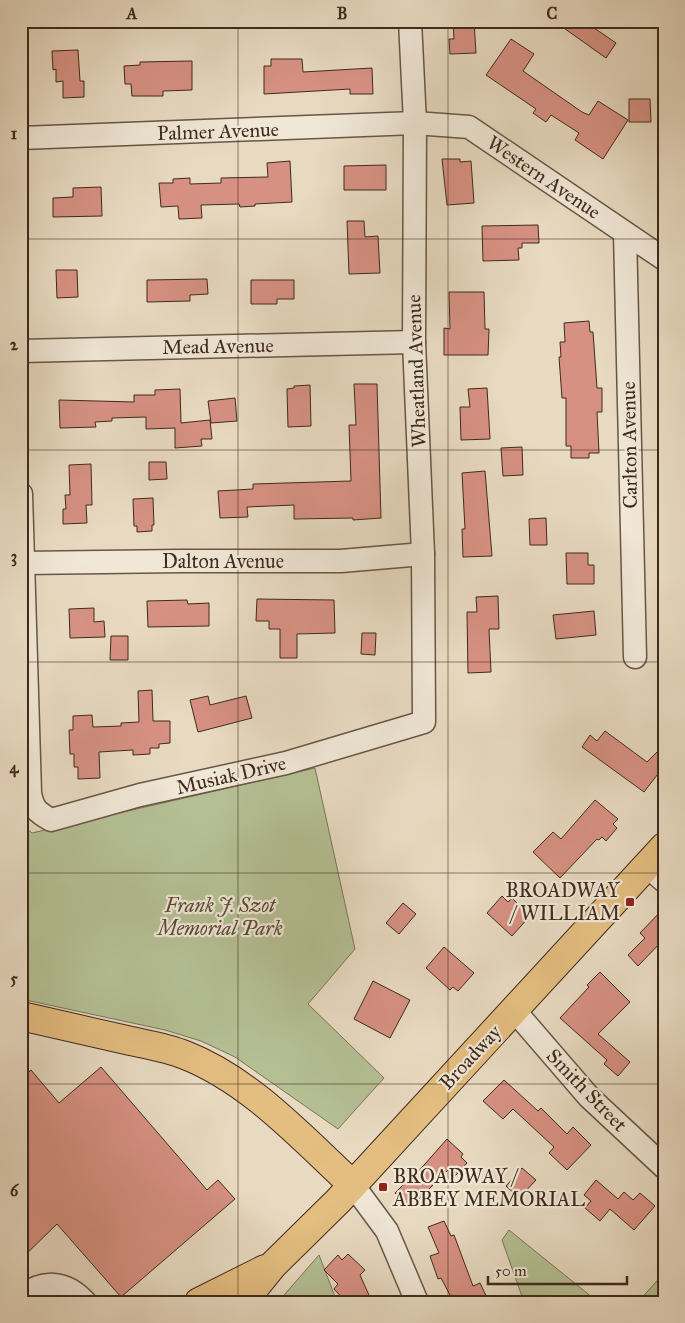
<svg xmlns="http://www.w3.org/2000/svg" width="685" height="1323" viewBox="0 0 685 1323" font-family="'IM FELL Great Primer',serif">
<rect width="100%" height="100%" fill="#e8dac1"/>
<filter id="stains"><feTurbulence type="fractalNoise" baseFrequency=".004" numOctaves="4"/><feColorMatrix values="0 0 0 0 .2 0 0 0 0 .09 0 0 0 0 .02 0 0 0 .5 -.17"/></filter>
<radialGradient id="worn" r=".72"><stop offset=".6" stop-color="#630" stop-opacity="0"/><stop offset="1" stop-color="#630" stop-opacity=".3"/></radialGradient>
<g fill="#b4c094" stroke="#797558">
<polygon points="315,768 355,949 308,1004 384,1078 338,1129 235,1057 201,1041 165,1030 21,999 21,823 32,833"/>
<polygon points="509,1230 598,1302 524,1302 502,1240"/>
<polygon points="319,1255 337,1302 278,1302"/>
<polygon points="664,1273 664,1302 638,1302"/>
</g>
<g fill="#d79183" stroke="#3e2a1c">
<polygon points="453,21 474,21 476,53 450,54 449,39 454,39"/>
<polygon points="554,21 584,21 616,43 606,58"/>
<polygon points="511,39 534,54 523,71 582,112 589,115 598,101 628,120 603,159 575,140 579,133 551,115 546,122 533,113 536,109 486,75"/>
<polygon points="78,50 80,81 84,81 84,97 63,98 63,81 56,82 56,69 53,70 52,51"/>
<polygon points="271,59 302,59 303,72 372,68 373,94 350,94 350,89 264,94 264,66 271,66"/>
<polygon points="192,61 192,90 163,91 163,96 132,96 131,84 125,84 124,66 140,65 140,62"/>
<polygon points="629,99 650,99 651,122 629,122"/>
<polygon points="442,159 460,159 460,162 471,161 474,203 447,205"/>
<polygon points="290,161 292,202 255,204 255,206 240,207 239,204 201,205 202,218 179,219 178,206 161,207 159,183 173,183 173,179 190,178 190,184 221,183 221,178 268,177 267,163"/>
<polygon points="386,165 386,190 344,190 344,166"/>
<polygon points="101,187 102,216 53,217 53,198 73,197 73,188"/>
<polygon points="347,221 364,221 365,237 378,236 380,273 349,274"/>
<polygon points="538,225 539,243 522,243 522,248 518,248 519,260 483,261 482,226"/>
<polygon points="56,270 77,270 78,297 57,298"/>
<polygon points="207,279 208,294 190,295 190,301 147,302 147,280"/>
<polygon points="251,280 294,280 294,299 277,299 277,304 251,304"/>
<polygon points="449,292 484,292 485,329 489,329 488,355 444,355 444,328 450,329"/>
<polygon points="589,321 590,332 593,332 597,388 602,388 602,412 597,412 599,453 589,453 589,458 571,458 571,446 566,446 566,398 562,398 559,357 561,357 560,342 565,342 564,323"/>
<polygon points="354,384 377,384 381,518 353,520 353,518 294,519 294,505 247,507 248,517 220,518 218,491 253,489 253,484 351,481 349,425 356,425"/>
<polygon points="310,385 311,426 288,427 287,389 294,388 294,386"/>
<polygon points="487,388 490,439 461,440 460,407 470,407 468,389"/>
<polygon points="180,389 181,423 210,420 212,439 201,439 202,446 175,448 175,428 146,429 146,417 112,418 112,421 95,422 96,427 60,428 59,400 134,402 134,395 155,395 155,390"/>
<polygon points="235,398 237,421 211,423 208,401"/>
<polygon points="522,447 523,475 503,476 501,448"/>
<polygon points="149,462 166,462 167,479 149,480"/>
<polygon points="91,464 92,505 86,505 87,523 63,524 63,509 66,509 65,495 70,495 69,465"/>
<polygon points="485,471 492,556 463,557 462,529 465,529 462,473"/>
<polygon points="153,498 154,525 152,525 152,531 137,532 137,526 134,526 133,499"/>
<polygon points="546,518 547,545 530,545 529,519"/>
<polygon points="566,553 588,553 588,565 594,565 594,584 567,584"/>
<polygon points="498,596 499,629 489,629 491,672 468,673 467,612 477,612 476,597"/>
<polygon points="257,599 334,600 335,633 297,634 297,658 280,658 280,629 269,629 269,621 256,621"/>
<polygon points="187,600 188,604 209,603 209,626 148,627 147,601"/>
<polygon points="94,608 94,622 104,621 105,637 70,638 69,609"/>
<polygon points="594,611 596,635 556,639 553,615"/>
<polygon points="362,633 376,633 375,655 361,654"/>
<polygon points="111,636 128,636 128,660 110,660"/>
<polygon points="152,690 153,721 170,721 170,743 159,744 159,748 150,748 150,754 133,755 133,750 99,752 100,778 78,779 78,767 74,767 74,754 70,754 69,730 73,730 73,716 92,715 93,727 121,726 121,723 139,722 138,691"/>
<polygon points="208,696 210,705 246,696 252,718 198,732 190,700"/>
<polygon points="605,731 647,762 664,745 664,766 644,792 582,747 590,735 597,741"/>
<polygon points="595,800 618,819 613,824 617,828 606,841 602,837 599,840 597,839 560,878 533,852 553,832 561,839"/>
<polygon points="502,896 508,902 512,898 530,916 512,936 487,913"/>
<polygon points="403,903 416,914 399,934 386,923"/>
<polygon points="664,908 664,939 638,966 628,955 645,938 640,933"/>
<polygon points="444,947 474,973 458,991 453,987 450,990 426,968"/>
<polygon points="600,972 630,1002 598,1034 630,1062 618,1076 604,1064 607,1060 560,1018 589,987 587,985"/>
<polygon points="373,981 410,1000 390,1038 354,1019"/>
<polygon points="101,1067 207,1190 218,1180 235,1199 121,1297 57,1224 21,1259 21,1079 31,1070 59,1103"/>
<polygon points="504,1080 538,1111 541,1108 567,1134 573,1127 591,1145 567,1170 549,1153 554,1147 513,1109 503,1119 483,1101"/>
<polygon points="447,1139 463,1154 461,1157 467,1163 455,1176 448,1170 410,1208 395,1193 416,1172 417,1173"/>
<polygon points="522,1168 536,1180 519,1198 506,1186"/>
<polygon points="596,1180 618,1199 624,1192 633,1200 640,1193 655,1206 634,1230 610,1209 600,1221 585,1208 591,1201 584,1195"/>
<polygon points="444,1221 451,1236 454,1235 473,1286 480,1283 489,1302 442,1302 451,1297 441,1278 438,1279 430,1256 439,1253 428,1227"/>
<polygon points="348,1254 365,1270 360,1275 372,1302 346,1302 334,1289 338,1284 324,1270 338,1255 342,1260"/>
</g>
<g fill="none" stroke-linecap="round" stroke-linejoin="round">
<defs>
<g id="minor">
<polyline points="21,138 415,123 469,127 664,259"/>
<polyline points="625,233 635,657"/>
<polyline points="21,351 414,342"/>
<path d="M 21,494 L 30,793 C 33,809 37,812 51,820 L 140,795 L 286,763 L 424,722 L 423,554 L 414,342 L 415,123 L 410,21"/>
<polyline points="23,563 181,561 341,561 423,554"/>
<polyline points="647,866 664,881"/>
<polyline points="514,1010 589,1097 664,1167"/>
<polyline points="353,1185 387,1231 417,1302"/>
<path d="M 21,1297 C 43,1279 66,1281 85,1302"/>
</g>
<g id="major">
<path d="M 21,1016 C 55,1024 88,1031 122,1039 C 143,1044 165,1047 185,1055 C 251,1081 302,1138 353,1185"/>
<polyline points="199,1302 265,1269"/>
<polyline points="243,1302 273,1265 338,1201 664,847"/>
</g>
</defs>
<use href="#minor" stroke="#685645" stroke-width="25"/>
<use href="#major" stroke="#3e2a1c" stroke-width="30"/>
<use href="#minor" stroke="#f0e7d7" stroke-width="22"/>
<use href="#major" stroke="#e4bd80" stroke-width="28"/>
</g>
<path fill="none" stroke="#3e2a1c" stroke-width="1" stroke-opacity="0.55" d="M 238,21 L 238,1302M 448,21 L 448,1302M 21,239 L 664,239M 21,450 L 664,450M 21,662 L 664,662M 21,873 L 664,873M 21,1084 L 664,1084"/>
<g fill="#8f2418" stroke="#f0e7d7" stroke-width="2">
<rect x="625" y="897" width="10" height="10" rx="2.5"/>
<rect x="378" y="1182" width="10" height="10" rx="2.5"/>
</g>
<g text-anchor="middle" stroke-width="4.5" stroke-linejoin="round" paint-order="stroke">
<g font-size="20" fill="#3e2a1c" stroke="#f0e7d7">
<text transform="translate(218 131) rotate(-2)" y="7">Palmer Avenue</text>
<text transform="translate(544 177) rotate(34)" y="7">Western Avenue</text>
<text transform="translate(218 346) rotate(-1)" y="7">Mead Avenue</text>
<text transform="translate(416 371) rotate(-92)" y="7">Wheatland Avenue</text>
<text transform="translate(629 445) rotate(-91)" y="7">Carlton Avenue</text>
<text x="223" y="568">Dalton Avenue</text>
<text transform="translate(231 775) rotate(-13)" y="7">Musiak Drive</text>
<text transform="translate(470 1057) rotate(-47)" y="7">Broadway</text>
<text transform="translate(587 1090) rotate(46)" y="7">Smith Street</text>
</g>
<g font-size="20" fill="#3e2a1c" stroke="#f0e7d7" text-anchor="end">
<text x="620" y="897">BROADWAY<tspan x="620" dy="23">/ WILLIAM</tspan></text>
<text x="393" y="1183" text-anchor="start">BROADWAY /<tspan x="393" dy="23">ABBEY MEMORIAL</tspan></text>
</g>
<g font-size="20" font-style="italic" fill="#564834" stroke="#f0e7d7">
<text x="220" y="912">Frank J. Szot<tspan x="220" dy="23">Memorial Park</tspan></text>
</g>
</g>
<rect width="685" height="1323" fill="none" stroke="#e8dac1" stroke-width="55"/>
<path d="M488 1276v8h139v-8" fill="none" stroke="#3e2a1c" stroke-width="2.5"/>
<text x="495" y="1276" font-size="15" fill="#3e2a1c" stroke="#f0e7d7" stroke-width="4" paint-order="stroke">50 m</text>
<rect x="28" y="28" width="630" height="1268" fill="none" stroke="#3e2a1c" stroke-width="2"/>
<g font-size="16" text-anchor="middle" font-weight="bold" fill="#3e2a1c">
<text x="132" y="19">A</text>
<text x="342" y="19">B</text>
<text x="552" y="19">C</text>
<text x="14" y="139">1</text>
<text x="14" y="350">2</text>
<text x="14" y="562">3</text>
<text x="14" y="773">4</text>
<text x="14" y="984">5</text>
<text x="14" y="1196">6</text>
</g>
<rect width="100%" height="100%" filter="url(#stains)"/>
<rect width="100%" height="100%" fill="url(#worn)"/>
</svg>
